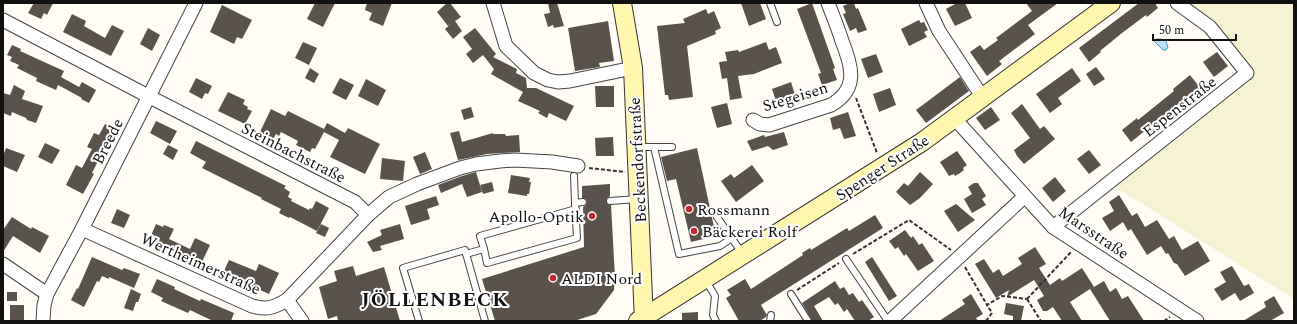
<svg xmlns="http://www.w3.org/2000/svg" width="1297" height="324" viewBox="0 0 1297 324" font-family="Spectral,serif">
<rect width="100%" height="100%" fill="#fffdf5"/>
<polygon fill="#f6f3d4" points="1186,3 1294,3 1294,299 1112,185 1251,74"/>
<polygon fill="#b9e0f7" stroke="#3f96cf" points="1157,39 1161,39 1166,41 1168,47 1166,50 1163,50 1154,41"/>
<g fill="#5a524d">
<polygon points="34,3 53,3 47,15 44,13 41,19 28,13"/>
<polygon points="315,3 335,3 323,27 307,19"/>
<polygon points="367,3 392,3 383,26 369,20 372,13 365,10"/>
<polygon points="447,3 450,3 461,17 455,21 462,31 453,39 445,29 452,23 448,26 437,12"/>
<polygon points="548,3 557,3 564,26 554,28 553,25 548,27 544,14 550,13"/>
<polygon points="741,3 760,3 766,19 749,26"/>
<polygon points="812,3 835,68 833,69 837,80 822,85 818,74 821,73 797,9"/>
<polygon points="850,3 854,3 856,9 858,8 867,30 858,33 856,28 850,31 843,14 846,13 843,6"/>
<polygon points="957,3 965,3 972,18 955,26 946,9"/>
<polygon points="1026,3 1058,3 1028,25 1035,34 999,61 1002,64 987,76 970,52 980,45 984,50 998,40 996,38 1032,11"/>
<polygon points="1139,3 1155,3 1158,8 1147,17 1146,15 1122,33 1100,51 1101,52 1089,62 1079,48"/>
<polygon points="222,5 252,20 242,39 237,37 234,44 210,32"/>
<polygon points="706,9 708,14 714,11 721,28 715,31 716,34 687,46 693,97 669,100 668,95 665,95 657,26 685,23 683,19"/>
<polygon points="72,14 86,21 84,26 105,38 112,25 124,31 111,56 63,32"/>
<polygon points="919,20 921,23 924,22 928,30 924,32 927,37 909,46 901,29"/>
<polygon points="608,21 614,61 599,63 600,67 575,71 568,28"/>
<polygon points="148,28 160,35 152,51 140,44"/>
<polygon points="475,28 496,54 493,57 517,69 516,73 526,78 527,88 536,88 574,106 566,121 549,113 547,118 538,113 540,111 518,101 523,92 491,74 494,69 483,55 473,63 466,54 472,49 463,37"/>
<polygon points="303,42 317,48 309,65 295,58"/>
<polygon points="766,42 769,50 776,47 782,63 754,74 738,76 742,98 730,100 727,78 722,79 719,62 727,61 725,52 738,50 739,52"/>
<polygon points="12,45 21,49 20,51 64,71 61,77 79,87 82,82 96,90 89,103 81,99 82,98 58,85 56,90 36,81 37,78 17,68 19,65 10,61 12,57 7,55"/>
<polygon points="1217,52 1228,66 1214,77 1203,62"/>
<polygon points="876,54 883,72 868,78 861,59"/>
<polygon points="1096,67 1105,79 1094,86 1086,74"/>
<polygon points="310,68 319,74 314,83 305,78"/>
<polygon points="1072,68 1081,81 1058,98 1062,104 1050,113 1036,94"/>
<polygon points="1190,75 1202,90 1184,104 1182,101 1131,142 1122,130 1137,118 1138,120 1174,91 1173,89"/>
<polygon points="960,77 969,91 926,123 916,110"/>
<polygon points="196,78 212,86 208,94 205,93 202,99 189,92"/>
<polygon points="340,78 354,85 346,100 332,93"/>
<polygon points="366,79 386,90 378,106 358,96"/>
<polygon points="791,82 797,101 778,107 772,89"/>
<polygon points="14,85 25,91 22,99 43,106 36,123 27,120 26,118 12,112 11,116 3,113 3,93 10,95"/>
<polygon points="595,86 614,86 614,107 596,107"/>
<polygon points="890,88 896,105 879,112 873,94"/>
<polygon points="228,92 245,100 243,104 248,107 247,109 252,111 245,124 218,111"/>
<polygon points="727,103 732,124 717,128 711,107"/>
<polygon points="1022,104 1040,129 1044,126 1055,139 1024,164 1017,156 1014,150 1030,138 1011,113"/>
<polygon points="471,107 474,117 464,120 461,110"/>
<polygon points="991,107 1000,120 985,130 976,118"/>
<polygon points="271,109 285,116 288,111 324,129 327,123 345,133 348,128 380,144 365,174 330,157 339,140 324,132 315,149 312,148 310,152 296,145 298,141 281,132 279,136 276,134 273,139 260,132"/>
<polygon points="848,112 856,136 844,139 840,128 833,130 830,118"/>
<polygon points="156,121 177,131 170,144 150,133"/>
<polygon points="105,124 114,128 97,160 98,161 92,173 94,174 83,194 66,185 76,165 82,168 92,149 87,147 94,133 99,135"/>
<polygon points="459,131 462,142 493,133 493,134 505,134 506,136 519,135 520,152 487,154 458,160 450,133"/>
<polygon points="784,132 788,145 773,150 768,146 752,151 747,141 764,135 765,137"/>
<polygon points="613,137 614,156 596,156 595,138"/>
<polygon points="196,141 286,186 284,188 290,192 288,197 292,199 291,201 309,210 310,208 312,209 316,201 329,208 317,231 290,217 289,218 279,213 281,209 261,199 262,198 202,168 206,162 190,153"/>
<polygon points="45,143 60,150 52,164 38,157"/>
<polygon points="168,145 178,150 173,160 163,154"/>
<polygon points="6,148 25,155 17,172 3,166 3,156"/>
<polygon points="697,148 716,236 691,242 676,179 667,181 661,157"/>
<polygon points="1089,150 1101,165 1089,174 1077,159"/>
<polygon points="957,151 967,165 963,168 964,170 960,173 955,176 954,174 949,176 940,162"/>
<polygon points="425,152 432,169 420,174 413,157"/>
<polygon points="382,158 405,161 403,181 380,179"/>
<polygon points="752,165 764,181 736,202 721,181 731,174 734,178"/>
<polygon points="476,172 482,192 467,197 462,184 441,193 438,185 462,176"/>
<polygon points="920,172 933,184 920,198 910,205 896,192 904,183 908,186"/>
<polygon points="511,175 530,178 529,182 531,182 529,194 527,194 527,196 508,193"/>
<polygon points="1055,177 1066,191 1053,202 1042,188"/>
<polygon points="492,182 494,191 483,194 480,185"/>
<polygon points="974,183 978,183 986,196 982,199 986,205 972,213 964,199 972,194 968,187"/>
<polygon points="610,184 610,196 607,198 606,201 608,205 611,205 615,277 614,290 596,314 574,321 495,321 482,279 584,247 583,207 586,205 587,202 586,199 582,198 582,186"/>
<polygon points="1119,195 1132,216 1137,213 1145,227 1157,220 1169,239 1174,236 1182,250 1198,241 1210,261 1185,276 1177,264 1174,263 1168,253 1166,254 1161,246 1147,255 1131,229 1128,231 1123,222 1110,231 1102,218 1114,211 1109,202"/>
<polygon points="436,196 439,205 427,209 430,219 411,225 405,206"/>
<polygon points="956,204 975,220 958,232 944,211"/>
<polygon points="117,209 130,215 124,228 111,223"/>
<polygon points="875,215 883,228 761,305 767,315 766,317 760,321 739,321 726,298 731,295 727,290 745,279 751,289 803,255 802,253 810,248 811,250 847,228 849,231"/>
<polygon points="12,217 31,229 32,227 49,236 40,253 13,236 3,252 3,230"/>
<polygon points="156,224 163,227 164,225 174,229 169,239 190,249 195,238 210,245 201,264 149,240"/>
<polygon points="321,224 329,228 325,237 316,233"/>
<polygon points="400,224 404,239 380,246 382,250 373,252 367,242 382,235 380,230"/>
<polygon points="905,230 911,238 913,236 919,245 922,243 934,261 918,271 906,254 904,256 898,247 895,249 889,241"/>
<polygon points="1035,247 1046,264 1039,268 1050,285 1060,278 1062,281 1082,268 1094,287 1104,281 1110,292 1116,288 1122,299 1128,296 1144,321 1110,321 1090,289 1070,302 1082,321 1062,321 1053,307 1047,311 1043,311 1037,300 1044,296 1034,280 1007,297 1009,290 996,298 975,264 984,259 993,273 999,269 1003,276 1022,264 1018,258"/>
<polygon points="92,257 122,270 124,268 140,274 134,288 109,277 109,279 102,276 99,282 97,281 84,307 71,300 77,288 78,289"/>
<polygon points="872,257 897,296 889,301 865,262"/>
<polygon points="229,260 256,271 259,264 279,273 269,294 223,273"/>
<polygon points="353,266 356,276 384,267 400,321 338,321 337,316 328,319 319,287 337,281 334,271"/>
<polygon points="1232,266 1244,286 1249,284 1254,293 1240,301 1235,293 1222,301 1214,289 1226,282 1220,272"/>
<polygon points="157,279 175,287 174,289 200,301 201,299 234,313 231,321 213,321 190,310 188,313 161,301 163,298 151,292"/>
<polygon points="835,281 840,289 844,287 849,295 853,293 859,302 862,300 874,317 868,321 855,321 847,309 844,312 838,303 835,305 829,297 814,306 823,321 812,321 802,303"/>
<polygon points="131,289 141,294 138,302 136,302 133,311 124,308"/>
<rect x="7" y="292" width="10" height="9"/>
<polygon points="971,294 983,314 976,318 978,321 939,321 965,304 962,300"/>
<polygon points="1274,296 1284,313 1270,321 1243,321 1266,307 1264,302"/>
<polygon points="1006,303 1024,306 1021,321 1013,321 1013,316 1004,314"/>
<rect x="10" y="305" width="14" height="16"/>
<polygon points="698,312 698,321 682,321 682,313"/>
</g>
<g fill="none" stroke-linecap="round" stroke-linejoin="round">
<defs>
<g id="service">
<polyline points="770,3 777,22"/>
<polyline points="638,147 672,147"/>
<polyline points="654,147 679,254 720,246 732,238"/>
<polyline points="574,176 575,203"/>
<polyline points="610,201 638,199"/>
<polyline points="717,217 742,253"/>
<polyline points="484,249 480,236 576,209"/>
<polyline points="466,254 484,249 487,263 577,238 575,203 583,202"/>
<polyline points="846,259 888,321"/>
<polyline points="706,281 715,296 713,315 716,321"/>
<polyline points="791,294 808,321"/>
<polyline points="419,321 403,268 465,250 485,321"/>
<polyline points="770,321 771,315"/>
</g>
<g id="minor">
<polyline points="493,3 506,46 534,73 548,80 558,82 570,81 633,68"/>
<polyline points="926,3 939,31 983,98"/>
<polyline points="3,20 148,96 355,202 368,215"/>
<polyline points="955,119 1053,227 1197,321"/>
<path d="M 753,120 L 760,124 L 769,125 L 831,105 C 859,89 852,66 842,41 C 838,28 833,16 828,3"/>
<polyline points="1053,227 1247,73 1210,27 1177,3"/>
<path d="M 82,229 L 252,306 C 267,310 273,308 287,300 L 368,215 L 389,197 L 417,184 L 460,168 L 476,164 L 500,161 L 515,160 L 552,162 L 578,166"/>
<polyline points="3,264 47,294"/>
<polyline points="287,300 302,321"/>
<polyline points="43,321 44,305 47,294 82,229 196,3"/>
<polyline points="890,321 1024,197"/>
</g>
<g id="secondary">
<polyline points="622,3 633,68 644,321"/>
<polyline points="638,321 922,142 1111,3"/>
</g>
</defs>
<use href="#service" stroke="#444" stroke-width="8"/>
<use href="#minor" stroke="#444" stroke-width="15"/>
<use href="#secondary" stroke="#333" stroke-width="20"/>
<g stroke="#333" stroke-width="2" stroke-dasharray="4 2" stroke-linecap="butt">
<polyline points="856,98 877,153"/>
<polyline points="589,168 625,172"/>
<polyline points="853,254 909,220 951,250"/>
<polyline points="965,267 987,305"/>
<polyline points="797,290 839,263"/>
<polyline points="1027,299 1071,252"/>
<polyline points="1027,299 1041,321"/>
<polyline points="986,321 992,313 987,305 1002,296 1027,299"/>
<polyline points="1164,321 1170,317"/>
</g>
<use href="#service" stroke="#fff" stroke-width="6"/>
<use href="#minor" stroke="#fff" stroke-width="13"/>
<use href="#secondary" stroke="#fff6b0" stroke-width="18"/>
</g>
<g fill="#c4262e" stroke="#fff" stroke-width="1.5">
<circle cx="689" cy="209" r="4"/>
<circle cx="592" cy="216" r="4"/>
<circle cx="694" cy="231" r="4"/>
<circle cx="553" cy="278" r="4"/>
</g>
<g text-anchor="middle" stroke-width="4" stroke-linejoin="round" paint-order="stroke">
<g font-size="16" fill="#111" stroke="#fff">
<text transform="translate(795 96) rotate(-17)" y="6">Stegeisen</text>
<text transform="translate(1179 106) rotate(-38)" y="6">Espenstraße</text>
<text transform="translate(107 141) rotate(-63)" y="6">Breede</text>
<text transform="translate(294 152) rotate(27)" y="6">Steinbachstraße</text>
<text transform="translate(637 160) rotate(-93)" y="6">Beckendorfstraße</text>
<text transform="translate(882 167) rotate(-33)" y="6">Spenger Straße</text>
<text transform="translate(1094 232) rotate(34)" y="6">Marsstraße</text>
<text transform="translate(201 263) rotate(24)" y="6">Wertheimerstraße</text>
</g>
<g font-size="16" fill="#111" stroke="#fff" text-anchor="start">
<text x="697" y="215">Rossmann</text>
<text x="584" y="222" text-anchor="end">Apollo-Optik</text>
<text x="702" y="237">Bäckerei Rolf</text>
<text x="561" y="284">ALDI Nord</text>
</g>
<g font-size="20" font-weight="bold" letter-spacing="1" fill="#111" stroke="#fff">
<text x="435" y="306">JÖLLENBECK</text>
</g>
</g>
<rect width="1297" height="324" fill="none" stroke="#111111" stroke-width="8"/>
<path d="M1153 34v6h83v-6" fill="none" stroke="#111111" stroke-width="2"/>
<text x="1159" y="34" font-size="12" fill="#111111" stroke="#ffffff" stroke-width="3" paint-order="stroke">50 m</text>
</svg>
